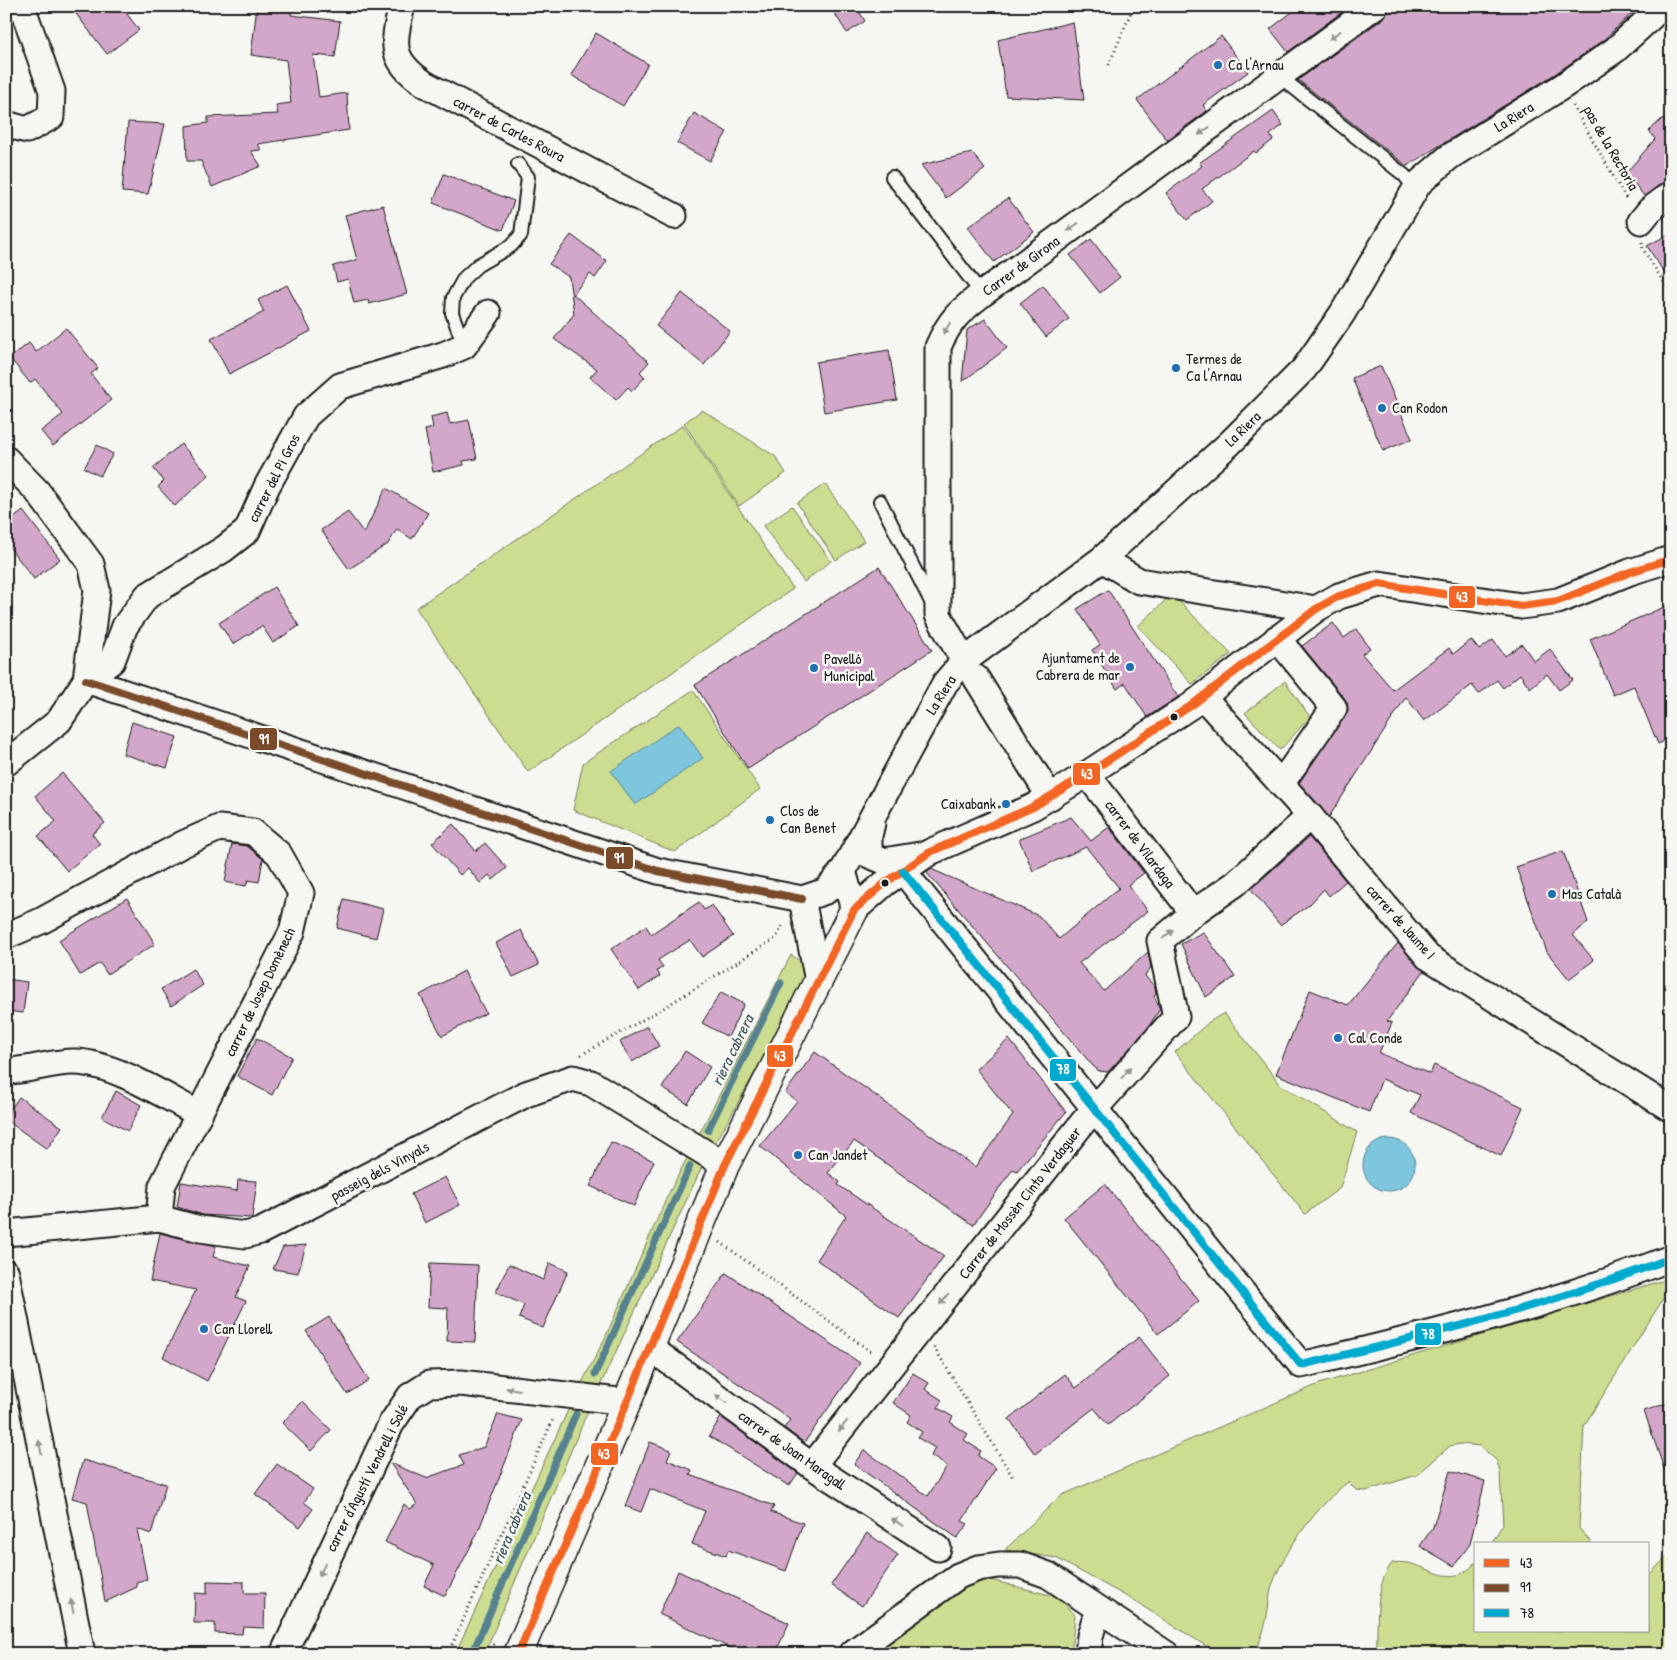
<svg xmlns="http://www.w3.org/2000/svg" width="1677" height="1660" viewBox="0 0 1677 1660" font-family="'Patrick Hand',sans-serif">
<rect width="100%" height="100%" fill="#f6f6f2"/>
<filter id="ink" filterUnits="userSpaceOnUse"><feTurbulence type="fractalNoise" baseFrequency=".02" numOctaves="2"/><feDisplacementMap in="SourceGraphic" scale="10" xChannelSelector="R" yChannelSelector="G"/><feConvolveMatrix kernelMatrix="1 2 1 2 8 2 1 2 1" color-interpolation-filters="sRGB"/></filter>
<g filter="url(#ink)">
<g fill="#ccdd91" stroke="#747c56">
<polygon points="702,410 775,456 786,473 739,506 684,423"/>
<polygon points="683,425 793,589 528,772 416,608"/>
<polygon points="825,484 864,541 836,560 797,503"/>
<polygon points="792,506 831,561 804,582 763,526"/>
<polygon points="1172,594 1231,654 1192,684 1138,626"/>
<polygon points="1285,681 1310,717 1280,750 1245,713"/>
<polygon points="693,690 760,789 675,852 573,810 583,763"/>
<polygon points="791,955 813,968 701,1169 585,1418 484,1654 455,1654 570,1406 605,1338 667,1197"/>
<polygon points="1224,1013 1281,1085 1357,1132 1340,1188 1305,1214 1175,1052 1209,1022"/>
<path d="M 1671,1278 L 1671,1286 L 1584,1426 L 1579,1528 L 1592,1544 L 1491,1544 L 1503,1524 L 1500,1473 L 1497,1461 L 1480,1446 L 1460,1444 L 1450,1446 L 1417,1475 L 1366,1491 L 1356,1490 L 1348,1482 C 1319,1504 1285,1549 1273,1583 C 1268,1597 1269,1611 1265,1625 C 1263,1635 1258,1644 1255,1654 L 1219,1654 L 1131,1599 L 1056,1558 L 1005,1550 L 1060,1496 L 1319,1384 Z"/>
<path d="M 1671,1552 L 1671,1654 L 1376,1654 C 1379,1624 1373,1588 1392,1563 C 1425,1557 1448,1595 1476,1562 L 1476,1631 L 1648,1631 L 1648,1576 Z"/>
<polygon points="978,1577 1058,1597 1075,1615 1071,1654 871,1654"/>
</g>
<g fill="#7dc6de" stroke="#568290">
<polygon points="679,724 703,758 635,805 611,771"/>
<circle cx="1389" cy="1165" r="26"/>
</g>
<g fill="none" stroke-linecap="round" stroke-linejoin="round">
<g stroke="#568290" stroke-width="7">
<polyline points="708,1130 781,983"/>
<polyline points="595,1374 690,1166"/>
<polyline points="472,1654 576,1414"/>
</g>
</g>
<g fill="#d3a7ca" stroke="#1c1c1c">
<polygon points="70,6 121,6 139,30 107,54"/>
<polygon points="257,6 292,6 291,15 340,21 335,57 313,55 319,97 347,93 349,130 258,144 261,150 251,151 261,166 212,187 201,161 187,161 186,126 208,123 208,117 278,114 276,105 291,103 286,60 251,55"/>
<polygon points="830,6 856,6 865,21 847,33"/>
<polygon points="1300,6 1350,6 1288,52 1270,29"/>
<polygon points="1389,6 1640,6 1600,43 1555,74 1407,166 1298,80 1384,18"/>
<polygon points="1073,22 1084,100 1006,96 998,40"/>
<polygon points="596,33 648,64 623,106 571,75"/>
<polygon points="1221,36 1248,72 1203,105 1207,111 1167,140 1137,100"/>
<polygon points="1273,111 1283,125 1270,135 1273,140 1256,153 1254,151 1202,189 1212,201 1187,220 1166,193 1202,166 1199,163"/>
<polygon points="694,113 727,132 710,161 677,143"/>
<polygon points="1663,118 1667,124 1671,119 1671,180 1662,183 1644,196 1626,173 1655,139 1649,131"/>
<polygon points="128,122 165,124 148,194 122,192"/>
<polygon points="972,153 985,169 946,198 921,165"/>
<polygon points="444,174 514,201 503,230 433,203"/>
<polygon points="1008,198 1034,232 994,262 968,227"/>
<polygon points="383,205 407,294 369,304 368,300 354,303 348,279 337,282 333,266 357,260 345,215"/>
<polygon points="1671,233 1671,283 1647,246"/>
<polygon points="571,235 607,261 595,278 590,274 573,294 649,362 640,372 645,377 632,391 628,387 616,400 590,377 597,369 554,339 574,314 569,277 549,264"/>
<polygon points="1091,239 1120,277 1100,293 1070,255"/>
<polygon points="287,285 311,331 229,374 211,339 264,312 258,300"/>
<polygon points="1043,285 1069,319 1046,337 1020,303"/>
<polygon points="682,293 730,331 704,365 656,326"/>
<polygon points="985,319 1007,348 962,382 967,330"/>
<polygon points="66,328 98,368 91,374 111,400 53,446 41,431 63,414 35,379 30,383 10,358 29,343 36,352"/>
<polygon points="889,350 897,400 824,412 816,362"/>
<polygon points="1381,366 1412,439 1383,451 1352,378"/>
<polygon points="447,413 450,424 469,420 477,459 463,461 464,465 433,472 425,430 433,428 431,417"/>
<polygon points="181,444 209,475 175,506 158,487 164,481 153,468"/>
<polygon points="97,445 113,454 100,476 84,468"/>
<polygon points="386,488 428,513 412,539 397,529 388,544 349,569 321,530 348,512 364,533"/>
<polygon points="23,511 60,559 34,579 6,543 6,524"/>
<polygon points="879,567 932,650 748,769 695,685"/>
<polygon points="274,587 299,626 273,643 262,626 233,644 219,623"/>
<polygon points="1108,590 1178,697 1147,717 1125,683 1117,689 1092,650 1100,645 1077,609"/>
<polygon points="1671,604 1671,738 1658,744 1634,686 1613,695 1590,639"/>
<polygon points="1333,623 1344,638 1356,629 1370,648 1362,654 1393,690 1449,648 1453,654 1471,640 1479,650 1493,640 1505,656 1522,644 1534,661 1550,649 1573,680 1559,690 1547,674 1530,688 1520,674 1503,688 1497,680 1479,694 1472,685 1424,721 1406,697 1329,817 1299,783 1348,710 1345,699 1302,646"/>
<polygon points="132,722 177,737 167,768 123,754"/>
<polygon points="62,773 105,823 92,834 100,844 67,871 38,836 56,821 35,796"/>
<polygon points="1071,817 1091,841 1109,827 1144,873 1128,885 1148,911 1079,963 1104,991 1148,952 1151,967 1145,976 1155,987 1156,993 1154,996 1160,1009 1147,1029 1108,1072 1099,1071 1093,1066 926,872 931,869 1039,916 1059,939 1119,888 1086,847 1033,871 1019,839"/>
<polygon points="453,824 476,851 485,843 507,868 493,880 489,875 480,883 468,868 460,875 432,843"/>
<polygon points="1309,837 1346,881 1329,896 1324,889 1309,905 1280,925 1251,889"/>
<polygon points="232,844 247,846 263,859 259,882 248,880 246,886 225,882"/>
<polygon points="1563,851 1588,922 1573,935 1594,960 1569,979 1547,952 1516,867"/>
<polygon points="127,898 155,944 107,974 100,963 80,975 59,940"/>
<polygon points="344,899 383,909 376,938 337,928"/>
<polygon points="699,902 704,910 712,905 733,936 702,957 690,940 658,960 663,967 657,971 660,976 639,990 611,949 646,926 651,934"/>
<polygon points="521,930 539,965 513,977 496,943"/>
<polygon points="1203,932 1235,977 1206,997 1181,944"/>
<polygon points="1398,943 1424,971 1387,1021 1392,1023 1379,1053 1430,1074 1434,1065 1523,1107 1501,1156 1411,1113 1420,1095 1382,1079 1369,1112 1276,1074 1310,990 1348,1005"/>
<polygon points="193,969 203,985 171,1006 161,989"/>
<polygon points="464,971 486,1013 442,1036 420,995"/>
<polygon points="6,979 27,982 23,1013 6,1011"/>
<polygon points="721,992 744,1004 728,1037 702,1023"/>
<polygon points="647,1026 659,1046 632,1062 620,1042"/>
<polygon points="257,1038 292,1057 272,1095 237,1076"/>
<polygon points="1009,1039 1066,1112 1017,1171 1013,1169 973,1225 854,1141 828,1173 840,1182 838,1185 944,1256 899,1318 817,1260 846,1216 760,1146 797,1101 785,1093 815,1052 975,1167 1013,1115 976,1069"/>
<polygon points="685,1051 710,1067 688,1104 662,1088"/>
<polygon points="116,1091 141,1105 128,1131 102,1117"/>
<polygon points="19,1097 62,1127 47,1149 6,1120 6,1116"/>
<polygon points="611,1142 654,1161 634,1206 590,1186"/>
<polygon points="445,1177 460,1205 425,1223 411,1194"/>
<polygon points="238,1180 257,1181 252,1218 203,1215 177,1207 181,1182 237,1191"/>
<polygon points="1105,1184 1199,1301 1158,1334 1064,1218"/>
<polygon points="160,1233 216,1246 213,1257 250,1266 236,1297 246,1301 207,1381 163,1357 196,1290 150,1281"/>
<polygon points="306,1245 298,1273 273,1269 283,1247"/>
<polygon points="430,1263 478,1265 475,1342 447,1341 448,1308 428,1307"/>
<polygon points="550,1263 568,1271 543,1328 519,1318 524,1305 496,1292 509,1264 543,1280"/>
<polygon points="726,1273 860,1363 804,1443 784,1428 790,1420 779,1411 677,1342"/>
<polygon points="329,1317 369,1380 347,1394 306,1331"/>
<polygon points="1139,1337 1170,1376 1108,1425 1094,1408 1035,1454 1009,1419 1065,1374 1076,1388"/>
<polygon points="913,1373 929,1383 925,1389 942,1400 938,1408 953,1417 950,1422 968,1434 964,1440 981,1451 978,1456 996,1468 962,1521 968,1524 957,1538 854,1464 864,1450 928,1496 947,1466 931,1456 935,1448 918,1438 922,1432 907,1422 911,1415 893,1403"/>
<polygon points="303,1401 331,1430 311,1451 282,1423"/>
<polygon points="1671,1402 1671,1480 1668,1480 1644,1411"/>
<polygon points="498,1414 522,1420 477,1534 445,1596 424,1586 434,1565 385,1542 404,1504 410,1509 417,1504 390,1463 426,1478 464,1465 459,1455 484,1447"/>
<polygon points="721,1417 798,1473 789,1486 709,1436"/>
<polygon points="650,1442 671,1450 667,1460 692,1470 690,1475 774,1506 771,1512 803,1523 786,1571 728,1550 726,1556 692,1544 705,1511 650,1489 641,1512 625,1506"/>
<polygon points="83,1460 166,1484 151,1534 137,1529 147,1579 136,1582 137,1587 105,1602 87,1502 72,1498"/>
<polygon points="277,1464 313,1489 304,1502 313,1509 300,1527 255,1494"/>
<polygon points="1450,1471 1485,1481 1470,1544 1454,1566 1420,1546 1433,1527"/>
<polygon points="867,1533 898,1555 862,1606 831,1585"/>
<polygon points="678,1571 789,1623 775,1654 743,1654 659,1614"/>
<polygon points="207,1581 244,1582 244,1593 265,1593 264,1628 243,1627 242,1634 215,1633 215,1623 194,1623 195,1593 207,1594"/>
</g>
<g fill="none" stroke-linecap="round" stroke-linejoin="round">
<defs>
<g id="service">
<polyline points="1279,76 1404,175 1415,188"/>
<polyline points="892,177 982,294"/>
<polyline points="464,346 452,313 453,298 464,278 478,265 511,246 521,235 528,177 518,164"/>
<polyline points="880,501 932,604"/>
</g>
<g id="minor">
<path d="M 402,6 C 392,46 390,60 425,84 L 674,216"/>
<polyline points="6,124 27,130 51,117 52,91 22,6"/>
<polyline points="1641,221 1650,210 1671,194"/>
<polyline points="6,459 37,491 91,564 97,590 86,680 59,721 6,763"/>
<polyline points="1102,559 1139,581 1316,609"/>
<polyline points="1277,638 1334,708 1281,784"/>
<path d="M 964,661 L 938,615 L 938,347 C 950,319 959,312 982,294 L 1375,6"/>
<polyline points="976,678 1050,797"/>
<polyline points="86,680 658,871 802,899"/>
<polyline points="86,680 112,661 125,626 147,596 224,549 247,531 267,486 306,416 340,386 443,355 464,346 488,313"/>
<polyline points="1203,697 1310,816 1428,957 1671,1109"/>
<polyline points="1087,774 1193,913"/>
<polyline points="872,823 869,836 869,855 884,861 920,855"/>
<polyline points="843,871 854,910 885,883 930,852 1033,807 1087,774 1192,705 1316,609 1339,596 1379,584 1521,606 1558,601 1630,572 1671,559"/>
<path d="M 903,871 L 1301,1365 C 1426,1336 1551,1305 1671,1258"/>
<polyline points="802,899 826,891 843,871 945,683 964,661 1102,559 1230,443 1304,369 1342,314 1419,183 1449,157 1563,86 1615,50 1663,6"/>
<polyline points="802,899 818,981"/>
<polyline points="6,936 41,921 183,844 219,828 253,832 279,854 301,893 292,932 162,1186 159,1218"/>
<path d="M 6,1071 C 30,1071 54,1061 75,1062 C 114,1063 164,1096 199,1114"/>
<polyline points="6,1233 159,1218 200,1229 245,1235 261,1231 526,1094 573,1078 591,1083 725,1165"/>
<polyline points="6,1273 82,1654"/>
<polyline points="649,1347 812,1466 938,1548"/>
<polyline points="812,1466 1084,1121 1176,1017 1160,941 1193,913 1235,884 1310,816"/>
<polyline points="283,1654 391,1424 410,1396 429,1384 461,1383 627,1402"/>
<polyline points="851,1654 958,1576 978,1568 999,1565 1020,1565 1048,1575 1166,1654"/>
<polyline points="1088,1654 1090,1636 1098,1609"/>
</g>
<polyline id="tertiary" points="518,1654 627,1402 725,1165 854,910"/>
</defs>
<use href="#service" stroke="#1c1c1c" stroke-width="16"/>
<use href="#minor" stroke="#1c1c1c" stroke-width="29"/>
<use href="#tertiary" stroke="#1c1c1c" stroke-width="31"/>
<g stroke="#1c1c1c" stroke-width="3" stroke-dasharray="1 4" stroke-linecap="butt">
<polyline points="1230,6 1246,9 1253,6"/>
<polyline points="1109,65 1131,12 1138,6"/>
<polyline points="1573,106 1627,200"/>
<polyline points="1642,242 1643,249 1671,294"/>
<polyline points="581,1055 667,1006 776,938 783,924"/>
<polyline points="720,1242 873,1353"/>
<polyline points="934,1347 1014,1479"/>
<polyline points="448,1654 554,1417"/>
<polyline points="489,1654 494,1643"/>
</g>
<use href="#service" stroke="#f6f6f2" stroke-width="12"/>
<use href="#minor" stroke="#f6f6f2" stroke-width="25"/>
<use href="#tertiary" stroke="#f6f6f2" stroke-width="28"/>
<defs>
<polyline id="bus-1" points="518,1654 627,1402 725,1165 854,910 885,883 930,852 1033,807 1087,774 1192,705 1316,609 1339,596 1379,584 1521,606 1558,601 1630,572 1671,559"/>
<polyline id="bus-2" points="86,680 658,871 802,899"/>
<path id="bus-3" d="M 903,871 L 1301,1365 C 1426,1336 1551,1305 1671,1258"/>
</defs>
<use href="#bus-1" stroke="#f6f6f2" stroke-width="11"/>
<use href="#bus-2" stroke="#f6f6f2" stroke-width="11"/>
<use href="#bus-3" stroke="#f6f6f2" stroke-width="11"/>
<use href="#bus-1" stroke="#f26522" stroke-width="8"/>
<use href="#bus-2" stroke="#7a4b2a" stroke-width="8"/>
<use href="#bus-3" stroke="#00a9ce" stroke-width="8"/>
</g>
<defs><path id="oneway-solid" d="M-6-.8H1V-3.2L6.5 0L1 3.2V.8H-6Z" transform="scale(1.25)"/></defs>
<g fill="#949492">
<use href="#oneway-solid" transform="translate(1335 35) rotate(144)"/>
<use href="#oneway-solid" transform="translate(1204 131) rotate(144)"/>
<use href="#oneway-solid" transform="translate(1073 227) rotate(144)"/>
<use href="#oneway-solid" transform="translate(947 328) rotate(121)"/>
<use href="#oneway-solid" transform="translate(1168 934) rotate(-41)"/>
<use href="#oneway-solid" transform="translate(1126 1073) rotate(-49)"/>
<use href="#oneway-solid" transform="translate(944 1299) rotate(128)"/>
<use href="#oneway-solid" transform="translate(513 1389) rotate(-173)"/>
<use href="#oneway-solid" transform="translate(721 1399) rotate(-144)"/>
<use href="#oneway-solid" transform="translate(843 1426) rotate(128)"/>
<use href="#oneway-solid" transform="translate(40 1447) rotate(-101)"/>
<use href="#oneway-solid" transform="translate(897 1522) rotate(-147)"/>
<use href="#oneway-solid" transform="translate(322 1570) rotate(116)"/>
<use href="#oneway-solid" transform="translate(72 1606) rotate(-101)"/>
</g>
</g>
<g fill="#1f6fb2" stroke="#f6f6f2" stroke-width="2">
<circle cx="1218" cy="65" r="5"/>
<circle cx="1176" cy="368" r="5"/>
<circle cx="1382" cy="408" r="5"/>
<circle cx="1130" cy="667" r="5"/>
<circle cx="814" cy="668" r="5"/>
<circle cx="1006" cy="804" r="5"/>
<circle cx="770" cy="820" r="5"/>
<circle cx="1552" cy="894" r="5"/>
<circle cx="1338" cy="1038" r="5"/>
<circle cx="798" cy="1155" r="5"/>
<circle cx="204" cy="1329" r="5"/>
</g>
<g fill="#1c1c1c" stroke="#f6f6f2" stroke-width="2">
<circle cx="1174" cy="717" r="4.5"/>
<circle cx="885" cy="883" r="4.5"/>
</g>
<g text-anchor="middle" stroke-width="5" stroke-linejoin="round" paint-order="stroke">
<g font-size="15" fill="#1c1c1c" stroke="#f6f6f2" text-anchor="start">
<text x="1228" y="70">Ca l'Arnau</text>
<text x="1186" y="364">Termes de<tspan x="1186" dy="17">Ca l'Arnau</tspan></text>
<text x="1392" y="413">Can Rodon</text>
<text x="1120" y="663" text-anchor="end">Ajuntament de<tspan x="1120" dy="17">Cabrera de mar</tspan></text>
<text x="824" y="664">Pavelló<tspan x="824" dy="17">Municipal</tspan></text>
<text x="996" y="809" text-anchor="end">Caixabank</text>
<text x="780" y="816">Clos de<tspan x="780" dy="17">Can Benet</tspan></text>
<text x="1562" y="899">Mas Català</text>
<text x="1348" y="1043">Cal Conde</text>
<text x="808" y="1160">Can Jandet</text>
<text x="214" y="1334">Can Llorell</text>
</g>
<g font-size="15" fill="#1c1c1c" stroke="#f6f6f2">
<text transform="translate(1514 117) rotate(-32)" y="5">La Riera</text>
<text transform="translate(509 129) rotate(28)" y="5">carrer de Carles Roura</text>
<text transform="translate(1611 148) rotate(60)" y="5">pas de la Rectoria</text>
<text transform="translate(1021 266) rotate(-36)" y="5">Carrer de Girona</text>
<text transform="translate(1243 429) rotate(-44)" y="5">La Riera</text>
<text transform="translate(274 478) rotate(-63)" y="5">carrer del Pi Gros</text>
<text transform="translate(941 695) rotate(-58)" y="5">La Riera</text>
<text transform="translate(1140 844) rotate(53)" y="5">carrer de Vilardaga</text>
<text transform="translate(1401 922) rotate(48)" y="5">carrer de Jaume I</text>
<text transform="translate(260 992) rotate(-64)" y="5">carrer de Josep Domènech</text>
<text transform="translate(380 1171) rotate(-28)" y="5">passeig dels Vinyals</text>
<text transform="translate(1020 1203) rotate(-52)" y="5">Carrer de Mossèn Cinto Verdaguer</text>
<text transform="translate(792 1450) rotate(35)" y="5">carrer de Joan Maragall</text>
<text transform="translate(367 1478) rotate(-63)" y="5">carrer d'Agustí Vendrell i Solé</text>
</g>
<g font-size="16" font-style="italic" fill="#3e5860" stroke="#f6f6f2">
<text transform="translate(732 1050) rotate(-64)" y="6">riera cabrera</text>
<text transform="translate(511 1528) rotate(-67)" y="6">riera cabrera</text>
</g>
</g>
<g stroke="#f6f6f2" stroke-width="2">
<rect x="1448" y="585" width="28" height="24" rx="5" fill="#f26522"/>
<rect x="249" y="727" width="29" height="24" rx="5" fill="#7a4b2a"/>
<rect x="1072" y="762" width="29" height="24" rx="5" fill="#f26522"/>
<rect x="605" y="846" width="29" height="24" rx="5" fill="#7a4b2a"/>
<rect x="766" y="1044" width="28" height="24" rx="5" fill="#f26522"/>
<rect x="1049" y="1058" width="28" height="24" rx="5" fill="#00a9ce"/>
<rect x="1414" y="1322" width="28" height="24" rx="5" fill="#00a9ce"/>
<rect x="590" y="1442" width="29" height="24" rx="5" fill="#f26522"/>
</g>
<g font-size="14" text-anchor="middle" font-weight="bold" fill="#fff">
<text x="1462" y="602">43</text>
<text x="264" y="744">91</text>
<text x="1087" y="779">43</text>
<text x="619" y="863">91</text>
<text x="780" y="1061">43</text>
<text x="1063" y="1074">78</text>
<text x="1428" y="1339">78</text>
<text x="604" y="1459">43</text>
</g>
<rect width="1677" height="1660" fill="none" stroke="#f6f6f2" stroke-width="25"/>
<rect x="12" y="12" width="1652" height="1635" fill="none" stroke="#1c1c1c" stroke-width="2" filter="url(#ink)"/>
<rect x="1474" y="1542" width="175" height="90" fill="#f6f6f2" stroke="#9f9f9c"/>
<rect x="1484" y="1559" width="25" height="8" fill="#f26522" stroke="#9f9f9c"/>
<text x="1520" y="1568" font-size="15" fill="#1c1c1c">43</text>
<rect x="1484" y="1584" width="25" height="8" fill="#7a4b2a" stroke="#9f9f9c"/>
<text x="1520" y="1592" font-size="15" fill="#1c1c1c">91</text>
<rect x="1484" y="1609" width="25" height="8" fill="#00a9ce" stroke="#9f9f9c"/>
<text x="1520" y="1618" font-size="15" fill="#1c1c1c">78</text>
</svg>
